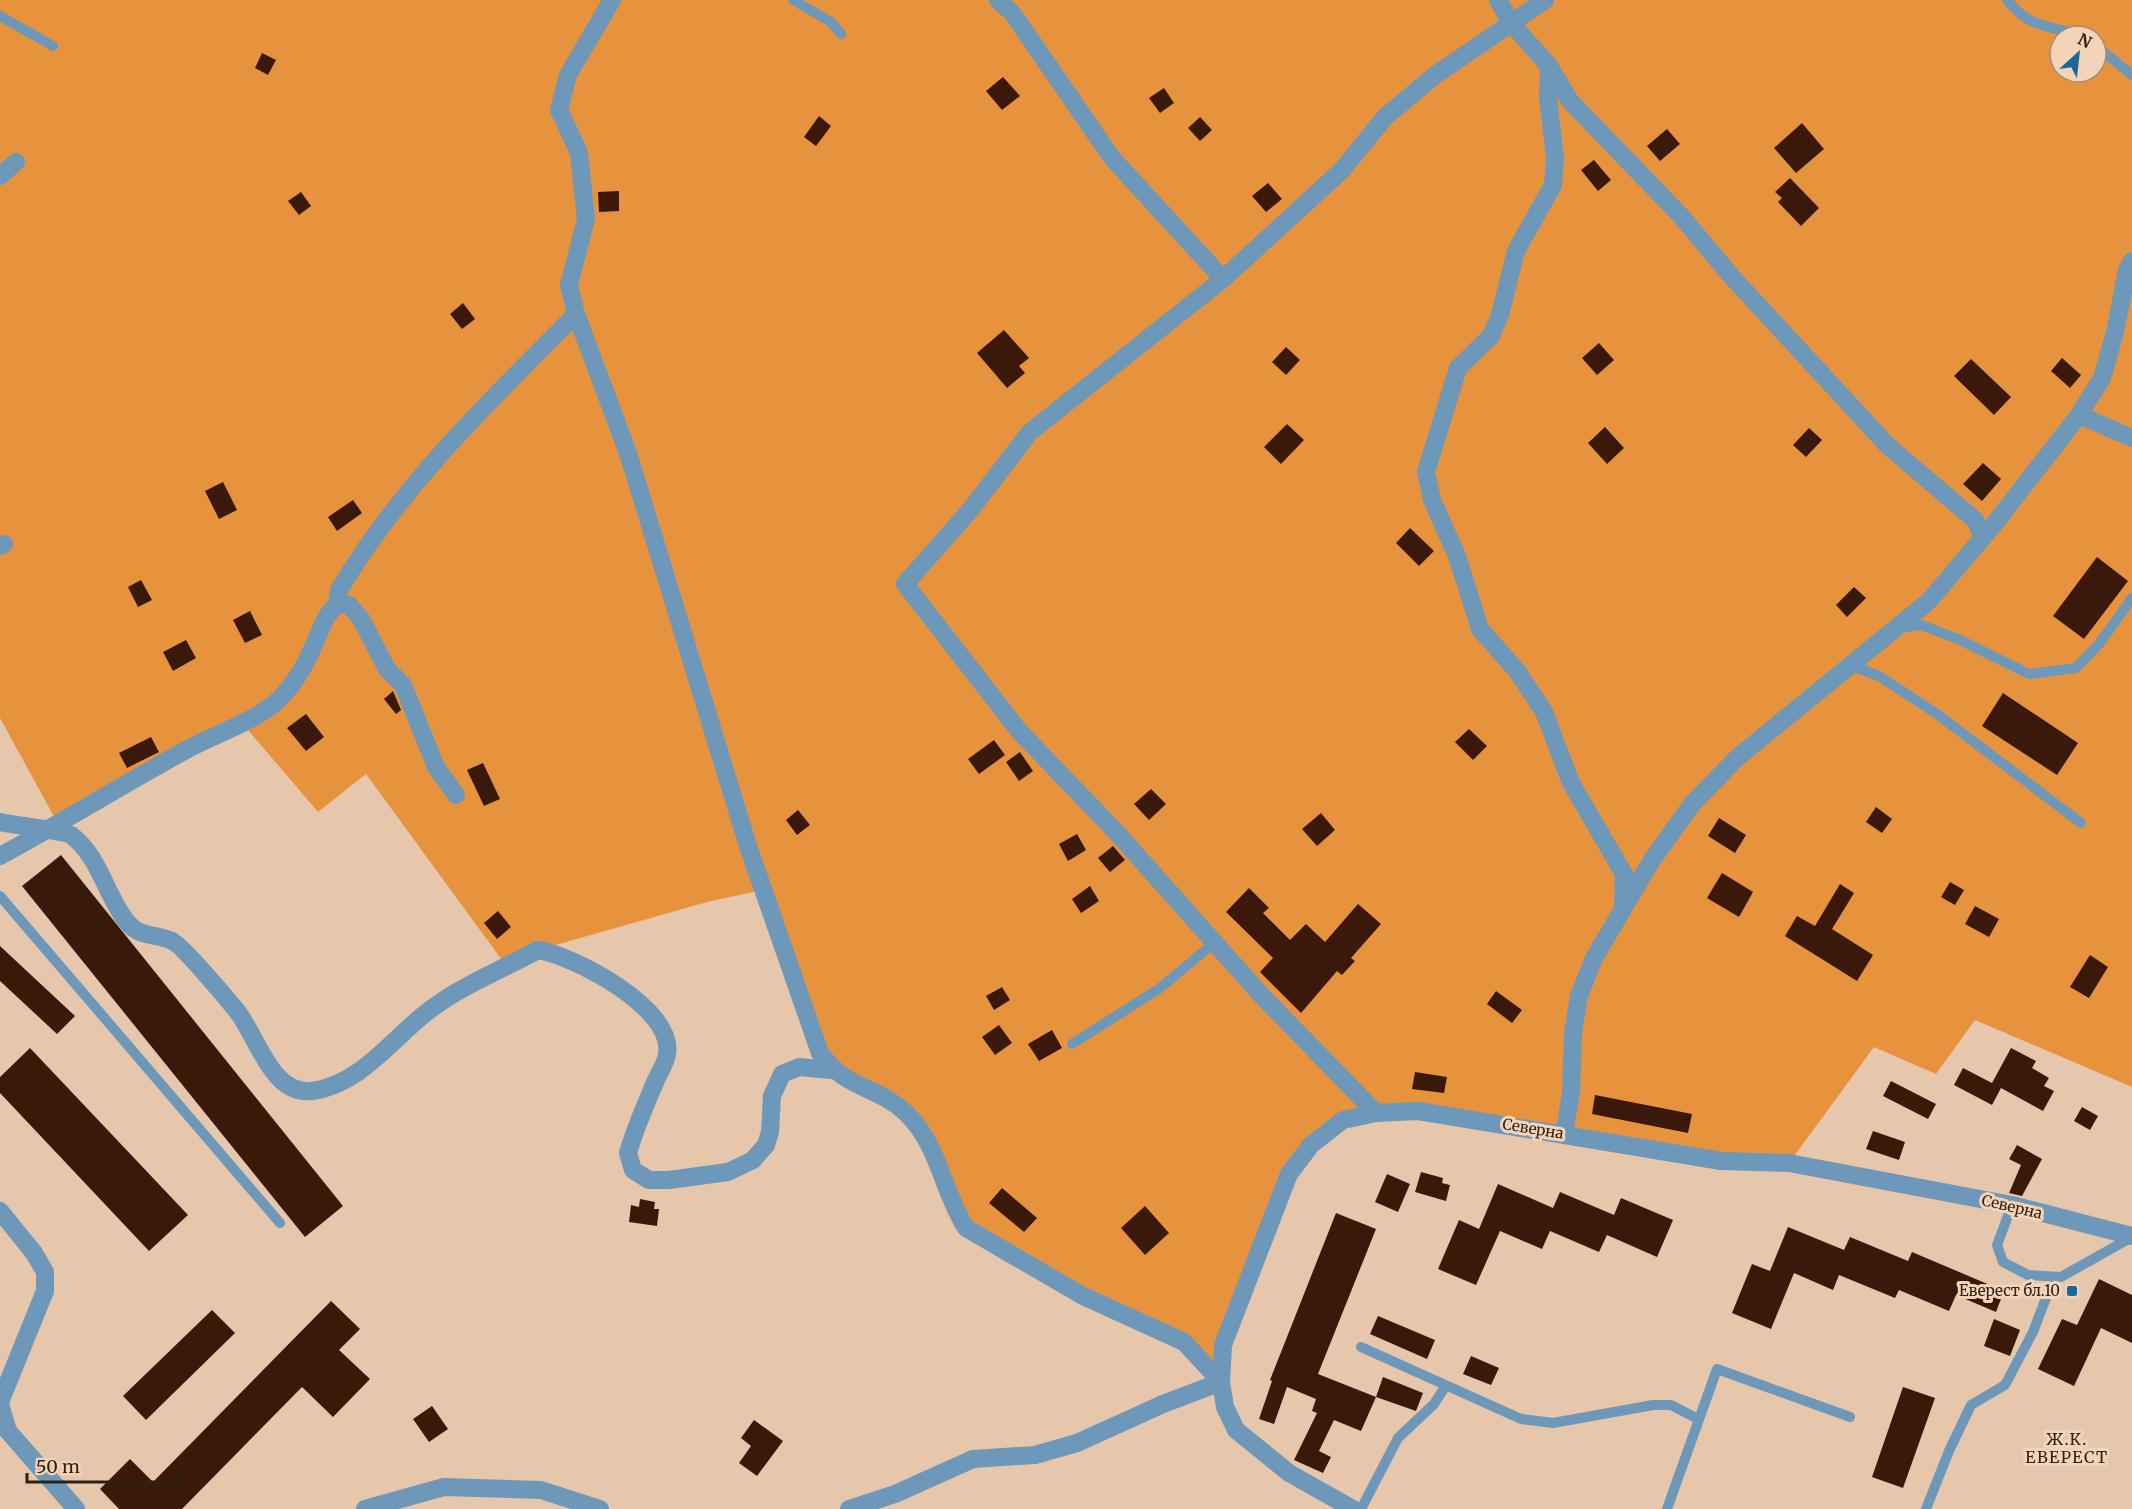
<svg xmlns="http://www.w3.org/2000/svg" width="2132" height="1509" viewBox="0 0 2132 1509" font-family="Merriweather,serif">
<rect width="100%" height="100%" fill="#e7c7ab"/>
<path fill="#e7933e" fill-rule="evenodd" d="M 0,0 L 2132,0 L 2132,1087 L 1975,1020 L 1936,1074 L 1874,1047 L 1789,1163 L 1564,1134 L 1370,1115 L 1311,1145 L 1223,1345 L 1221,1382 L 1184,1341 L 966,1228 L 927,1137 L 832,1070 L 763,890 L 707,902 L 538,950 L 507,967 L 366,774 L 318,812 L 242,723 L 58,824 L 0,718 ZM 2060,36 L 2096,36 L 2096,72 L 2060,72 Z"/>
<g fill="#3b190a">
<polygon points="262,53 276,60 268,75 255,68"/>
<polygon points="1003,77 1020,96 1002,110 986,91"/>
<polygon points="1164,88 1174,103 1160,113 1149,98"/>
<polygon points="819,116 831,126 816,146 804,137"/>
<polygon points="1200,117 1212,130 1200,141 1188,128"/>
<polygon points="1802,123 1824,149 1796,173 1774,148"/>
<polygon points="1667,129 1680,144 1660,161 1647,146"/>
<polygon points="1594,160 1611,180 1598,191 1581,170"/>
<polygon points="1790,178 1819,208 1801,226 1778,202 1782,198 1775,192"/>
<polygon points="1268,183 1282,199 1266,212 1252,196"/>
<polygon points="619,191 619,211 599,212 598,192"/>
<polygon points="301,192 311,206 299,215 288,201"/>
<polygon points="463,303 475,319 462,329 450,314"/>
<polygon points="1004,330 1029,358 1019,366 1025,373 1007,388 977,353"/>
<polygon points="1599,343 1614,360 1597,375 1582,358"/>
<polygon points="1286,347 1300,360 1286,375 1272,362"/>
<polygon points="2062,358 2081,375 2070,388 2051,371"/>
<polygon points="1971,359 2011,397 1994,415 1954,376"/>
<polygon points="1287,424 1304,440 1281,464 1264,447"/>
<polygon points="1605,427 1624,448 1607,464 1588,443"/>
<polygon points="1809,428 1822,440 1806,457 1793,445"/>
<polygon points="1983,463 2001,479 1982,501 1963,484"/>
<polygon points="223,482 237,510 219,519 205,491"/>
<polygon points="353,500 362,513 337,531 328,517"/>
<polygon points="1410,528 1434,551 1419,566 1396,543"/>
<polygon points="2097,557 2128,581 2084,639 2053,616"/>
<polygon points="141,580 152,600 138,607 128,587"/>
<polygon points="1854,587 1866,598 1847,617 1836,605"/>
<polygon points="250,611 262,635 245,643 233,620"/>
<polygon points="186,640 196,658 173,671 163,652"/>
<polygon points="393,691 401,710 396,714 384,699"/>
<polygon points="2003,693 2078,743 2057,775 1982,726"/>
<polygon points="306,714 324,737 306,751 287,728"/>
<polygon points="1469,729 1487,746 1473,760 1455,742"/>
<polygon points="151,737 159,752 127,768 119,753"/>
<polygon points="994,740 1005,755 979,774 968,759"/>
<polygon points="1020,752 1033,771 1019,781 1006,762"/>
<polygon points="483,763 500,799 484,806 467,770"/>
<polygon points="1151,789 1166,804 1149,820 1134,804"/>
<polygon points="1876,807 1892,819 1882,833 1866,822"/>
<polygon points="798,810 810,825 797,835 786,820"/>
<polygon points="1321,813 1335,830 1317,846 1302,829"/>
<polygon points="1719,818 1746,835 1735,853 1708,836"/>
<polygon points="1077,834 1086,850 1068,861 1059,844"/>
<polygon points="1113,846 1125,860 1110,872 1098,858"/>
<polygon points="61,855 343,1206 305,1237 22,886"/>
<polygon points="1722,873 1753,892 1739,917 1707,898"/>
<polygon points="1950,882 1964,890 1955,905 1941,897"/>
<polygon points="1840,884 1854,893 1832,929 1873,955 1857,981 1785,936 1797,916 1815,926"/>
<polygon points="1090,886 1099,901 1081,913 1072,899"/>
<polygon points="1249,888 1269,908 1263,913 1290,940 1306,924 1325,942 1358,904 1381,924 1351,958 1355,961 1342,975 1337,971 1301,1013 1260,972 1273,958 1226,912"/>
<polygon points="1975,906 1999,919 1989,937 1965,924"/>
<polygon points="498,911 511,927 497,939 484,923"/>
<polygon points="0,946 75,1016 57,1034 0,981"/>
<polygon points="2090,955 2108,967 2089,998 2070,987"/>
<polygon points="1002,987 1010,1000 994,1010 986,996"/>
<polygon points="1496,991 1522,1010 1512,1023 1487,1004"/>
<polygon points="999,1025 1012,1043 995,1055 982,1037"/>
<polygon points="1052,1030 1062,1048 1039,1061 1028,1044"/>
<polygon points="30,1048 188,1215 149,1251 0,1093 0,1077"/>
<polygon points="2011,1048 2036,1061 2032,1068 2049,1078 2044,1086 2054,1091 2043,1111 2001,1088 1992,1105 1954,1085 1963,1068 1992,1083"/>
<polygon points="1415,1072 1447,1077 1444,1093 1412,1089"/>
<polygon points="1891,1081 1936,1104 1928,1119 1883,1096"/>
<polygon points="1595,1095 1692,1114 1688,1133 1592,1114"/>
<polygon points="2082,1107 2098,1116 2090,1130 2074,1121"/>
<polygon points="1873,1131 1905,1142 1899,1160 1866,1149"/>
<polygon points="2017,1145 2042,1159 2022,1196 2009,1193 2021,1165 2009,1159"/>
<polygon points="1421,1172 1443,1178 1442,1183 1450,1185 1446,1201 1415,1192"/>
<polygon points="1387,1174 1410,1184 1398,1212 1375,1202"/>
<polygon points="1498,1184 1553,1208 1560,1192 1614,1215 1621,1198 1673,1220 1657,1257 1607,1235 1599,1252 1550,1231 1542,1249 1500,1231 1476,1285 1438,1269 1459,1220 1479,1229"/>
<polygon points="1002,1188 1037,1218 1024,1232 989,1203"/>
<polygon points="640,1199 655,1202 654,1209 659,1209 657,1226 629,1222 631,1205 639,1207"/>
<polygon points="1145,1206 1169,1233 1145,1255 1121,1228"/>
<polygon points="1336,1213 1376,1229 1318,1374 1376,1397 1361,1431 1334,1420 1319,1451 1331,1457 1323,1473 1294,1460 1317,1413 1312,1411 1316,1399 1287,1387 1274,1424 1259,1419 1272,1381 1270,1380"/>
<polygon points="1788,1227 1844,1250 1850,1237 1908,1261 1912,1252 2004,1291 1996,1312 1956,1295 1949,1311 1899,1290 1895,1298 1839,1275 1833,1290 1794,1273 1771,1329 1732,1313 1752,1264 1770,1271"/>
<polygon points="2099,1279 2132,1295 2132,1343 2101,1328 2074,1386 2038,1369 2062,1319 2077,1325"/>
<polygon points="331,1301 360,1329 339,1350 370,1379 333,1417 302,1387 182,1509 119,1509 100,1489 130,1459 153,1482"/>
<polygon points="212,1310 235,1333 146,1420 123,1396"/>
<polygon points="1378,1316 1435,1340 1427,1359 1370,1334"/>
<polygon points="1994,1319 2020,1330 2010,1356 1984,1346"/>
<polygon points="1471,1356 1499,1368 1491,1385 1463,1374"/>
<polygon points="1383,1377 1423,1393 1416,1411 1376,1397"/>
<polygon points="1903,1387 1935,1398 1903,1488 1872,1477"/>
<polygon points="432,1406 448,1429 429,1442 413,1419"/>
<polygon points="754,1420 783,1441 757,1476 739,1463 751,1446 741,1438"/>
</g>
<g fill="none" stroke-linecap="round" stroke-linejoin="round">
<g stroke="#6d98b9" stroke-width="10">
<polyline points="793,0 831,22 841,34"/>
<path d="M 2007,0 C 2034,32 2049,24 2084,36"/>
<polyline points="0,16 53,46"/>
<polyline points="2096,46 2132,75"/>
<polyline points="1899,628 1921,625 1958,639 2029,674 2076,668 2099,644 2132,598"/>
<polyline points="1852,666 1879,676 1937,714 2081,823"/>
<polyline points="0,896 280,1223"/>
<polyline points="1072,1044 1160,988 1214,943"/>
<polyline points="2012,1205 1997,1245 2003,1262 2028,1275 2061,1277 2132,1237"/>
<polyline points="1361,1347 1521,1419 1553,1423 1653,1405 1671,1405 1698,1419"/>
<polyline points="1361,1509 1398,1438 1434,1404 1445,1387"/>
<polyline points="1667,1509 1717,1369 1850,1417"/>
<polyline points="1926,1509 1949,1451 1971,1405 2005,1385 2033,1332 2054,1277"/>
</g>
<g stroke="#6d98b9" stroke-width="18">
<path d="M 612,0 L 568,75 L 559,110 L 579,153 L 586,219 L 569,285 L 576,314 L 628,453 L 748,846 L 820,1053 C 846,1090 876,1085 906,1113 C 938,1143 943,1192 966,1228 L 1083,1296 L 1184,1342 L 1221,1382 L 1163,1404 L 1077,1443 L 1035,1455 L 973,1459 L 895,1494 L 849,1509"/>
<polyline points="998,0 1013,14 1112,158 1223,279"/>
<polyline points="1498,0 1511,23 1549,66 1570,101 1681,216 1732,277 1888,446 1975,520 1983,537"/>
<polyline points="1549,66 1548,98 1555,158 1553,185 1516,251 1500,315 1491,336 1458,368 1426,472 1432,500 1457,556 1480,629 1517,671 1544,712 1571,783 1624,874 1623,907"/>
<polyline points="0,176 16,162"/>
<polyline points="2079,415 2132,438"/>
<polyline points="0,546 4,544"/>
<path d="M 337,604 L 339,590 C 402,484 491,400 576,314"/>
<path d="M 0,822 C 12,825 65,831 71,835 C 100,857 105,894 127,922 C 140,938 155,933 172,941 C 182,945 227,999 237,1011 C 258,1038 272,1096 312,1091 C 361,1085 394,1036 431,1009 C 463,985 503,969 538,950 C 575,956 675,1009 667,1054 C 666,1062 660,1072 656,1080 C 646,1104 635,1128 628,1153 L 633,1170 L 649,1180 L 669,1180 L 728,1172 L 753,1160 L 766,1145 L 770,1132 L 772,1096 L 782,1074 L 799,1067 L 832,1070"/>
<path d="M 0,856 C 63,822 124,784 186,750 C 215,734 249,724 275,703 C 292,688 304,668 313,647 C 320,632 324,616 337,604 L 349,605 L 361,619 L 387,669 L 403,685 L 436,767 L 456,795"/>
<polyline points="1376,1113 1262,996 1118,834 1019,731 905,584 971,509 1030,432 1223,279 1342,170 1385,117 1434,76 1545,0"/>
<polyline points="1564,1134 1571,1093 1573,1033 1579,996 1594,958 1652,860 1692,804 1738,757 1929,601 1995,523 2079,415 2102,378 2115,332 2127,270 2132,261"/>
<polyline points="0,1211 34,1253 45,1272 45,1291 0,1402"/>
<polyline points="0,1404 8,1431 76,1509"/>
<polyline points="365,1509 444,1487 541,1490 600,1509"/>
<polyline points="1353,1509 1289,1473 1236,1430 1225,1407 1221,1382 1223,1345 1289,1174 1311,1145 1343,1120 1376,1113 1418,1111 1721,1161 1789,1163 2012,1205 2132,1236"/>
</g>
</g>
<rect fill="#1a699b" stroke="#f4d4b8" stroke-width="2" x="2066" y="1285" width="12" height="12" rx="3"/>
<g text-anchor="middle" stroke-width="6" stroke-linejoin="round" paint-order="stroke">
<g font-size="15" fill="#2e2217" stroke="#f4d4b8">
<text transform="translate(1533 1129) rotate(9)" y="5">Северна</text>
<text transform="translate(2012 1207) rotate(13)" y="5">Северна</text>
</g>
<g font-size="15" fill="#2e2217" stroke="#f4d4b8" text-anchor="end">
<text x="2060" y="1296">Еверест бл.10</text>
</g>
<g font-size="16" letter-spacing="1.5" fill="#2e2217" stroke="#f4d4b8">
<text x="2067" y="1445">Ж.К.<tspan x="2067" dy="18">ЕВЕРЕСТ</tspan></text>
</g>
</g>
<g transform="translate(2078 54) rotate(27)"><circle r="28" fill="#f4d4b8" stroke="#a58d78" stroke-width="1.5"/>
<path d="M0-4.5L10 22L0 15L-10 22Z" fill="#1a699b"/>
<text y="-9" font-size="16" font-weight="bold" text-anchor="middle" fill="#2e2217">N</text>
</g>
<path d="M27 1473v9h152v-9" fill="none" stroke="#2e2217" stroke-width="3"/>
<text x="36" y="1473" font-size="18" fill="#2e2217" stroke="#f4d4b8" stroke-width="4.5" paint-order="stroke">50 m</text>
</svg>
